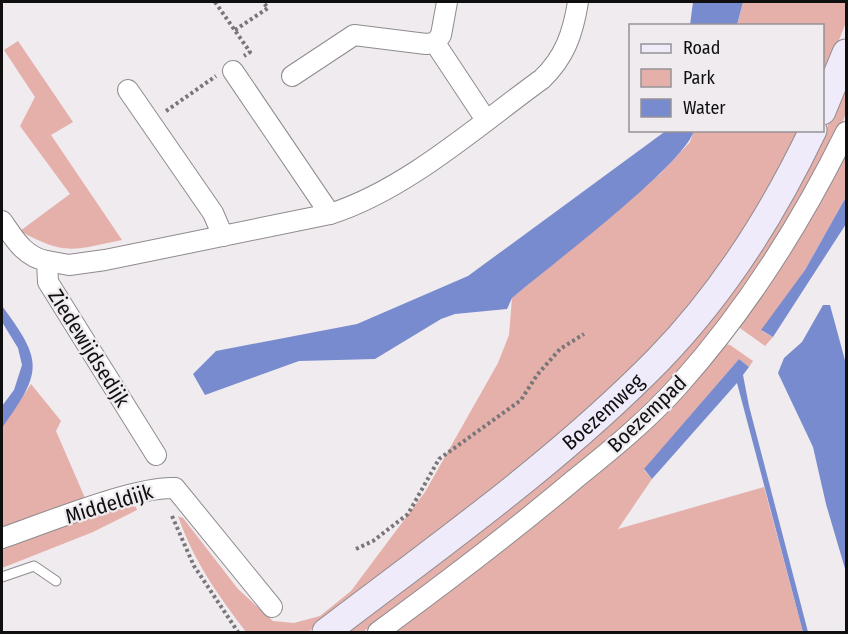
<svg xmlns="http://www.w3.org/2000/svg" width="848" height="634" viewBox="0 0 848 634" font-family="'Fira Sans Condensed',sans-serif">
<rect width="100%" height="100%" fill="#efebef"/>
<g fill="#e5afaa">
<polygon points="743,2 846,2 846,22 823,82 822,26 737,26"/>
<path d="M 18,41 L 73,122 L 51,135 L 122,240 C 73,250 66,256 20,231 L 70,194 L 20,126 L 35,97 L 4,50 Z"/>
<path d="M 846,83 L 846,113 L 839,131 C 799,203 760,275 707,338 C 609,454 483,541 363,632 L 343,632 L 598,433 L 826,130 Z"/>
<path d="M 694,131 L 801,131 L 753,217 L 702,291 L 645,356 L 564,432 L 308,632 L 246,632 C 218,595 193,560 178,516 L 183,518 L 238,589 L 273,621 L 294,623 L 320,616 L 351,591 L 425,492 L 498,363 L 509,335 L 512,298 L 660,174 L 690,142 Z"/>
<polygon points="846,151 846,197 805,270 762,331 773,337 765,346 737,326 804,229"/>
<polygon points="723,344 730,345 753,361 749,367 739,359 644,470 652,479 618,529 764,487 803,632 389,632"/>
<polygon points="31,384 61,421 56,431 85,498 2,527 2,428"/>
<polygon points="125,504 136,507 137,510 93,532 2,568 2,546"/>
</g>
<g fill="#788bcf">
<polygon points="693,2 743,2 737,25 690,25"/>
<path d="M 667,130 L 694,131 C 682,167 548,267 512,298 L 507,309 L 455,314 L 441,319 L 375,359 L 299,361 L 205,395 L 193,374 L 216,351 L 357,324 L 468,276 Z"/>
<polygon points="846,197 846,224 773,337 761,330 805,270"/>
<polygon points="823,305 830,305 846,364 846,572 826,504 813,447 778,373 784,358 802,342"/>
<path d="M 2,306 C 44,362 42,372 2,428 L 2,406 L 14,390 L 22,365 L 18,348 L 2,322 Z"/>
<polygon points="739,359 749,367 743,375 749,406 808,632 803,632 737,383 652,479 644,469"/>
</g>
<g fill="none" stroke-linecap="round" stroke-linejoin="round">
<defs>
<polyline id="service" points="2,577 34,566 56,581"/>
<g id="minor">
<polyline points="447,2 441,35 435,43 486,120"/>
<polyline points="233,71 330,214"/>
<polyline points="292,76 354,35 426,44 435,43"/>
<polyline points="128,90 213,213 223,236"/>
<path d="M 2,221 C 14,238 24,257 47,261 L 48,282 L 156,455"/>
<path d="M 47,261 L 69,265 L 105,260 L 330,214 C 406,190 477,126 542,79 C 565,57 573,33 578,2"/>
<path d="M 2,538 C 44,524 134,486 175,488 L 272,607"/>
<path d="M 378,632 C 445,583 511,533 575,479 C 611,450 648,420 679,385 C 747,309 801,223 846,132"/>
</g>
<g id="secondary">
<polyline points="822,111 846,53"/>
<path id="s1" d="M 326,632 C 440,545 558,462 659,359 C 722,294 774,212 813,130"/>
</g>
</defs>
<use href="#service" stroke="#8f8b8e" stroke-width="11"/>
<use href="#minor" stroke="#8f8b8e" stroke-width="22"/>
<use href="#secondary" stroke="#8f8b8e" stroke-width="29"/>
<g stroke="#797679" stroke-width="4" stroke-dasharray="3 3" stroke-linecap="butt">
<polyline points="215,2 250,52 244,56"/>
<polyline points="235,30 268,8 263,2"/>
<polyline points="166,111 216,76"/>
<polyline points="172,516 194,566 238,632"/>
<polyline points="356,549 373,541 408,514 439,459 521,400 537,375 560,349 584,334"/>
</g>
<use href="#service" stroke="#fff" stroke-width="9"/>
<use href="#minor" stroke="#fff" stroke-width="20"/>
<use href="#secondary" stroke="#f0ebfa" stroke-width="27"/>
</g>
<g text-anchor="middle" stroke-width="4.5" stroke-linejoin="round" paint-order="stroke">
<g font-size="21" fill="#100f10" stroke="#efebef">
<text transform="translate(89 348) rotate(58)" y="7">Ziedewijdsedijk</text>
<text dy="7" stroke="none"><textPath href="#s1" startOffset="354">Boezemweg</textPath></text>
<text transform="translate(647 414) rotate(-44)" y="7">Boezempad</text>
<text transform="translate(109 504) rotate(-17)" y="7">Middeldijk</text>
</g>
</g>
<rect width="848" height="634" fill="none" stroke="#100f10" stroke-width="6"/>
<rect x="629" y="24" width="195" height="108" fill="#efebef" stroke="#969396" stroke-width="1.5"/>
<rect x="641" y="44" width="30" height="9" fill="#f0ebfa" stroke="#969396" stroke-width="1.5"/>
<text x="683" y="54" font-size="18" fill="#100f10">Road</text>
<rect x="641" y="69" width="30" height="18" fill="#e5afaa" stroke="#969396" stroke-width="1.5"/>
<text x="683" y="84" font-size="18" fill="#100f10">Park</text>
<rect x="641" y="99" width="30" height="18" fill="#788bcf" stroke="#969396" stroke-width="1.5"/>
<text x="683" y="114" font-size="18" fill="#100f10">Water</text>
</svg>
